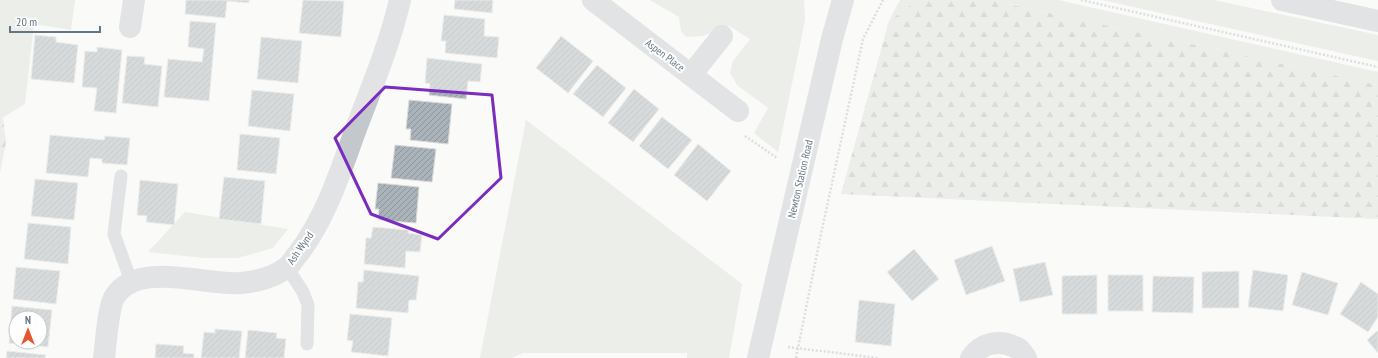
<svg xmlns="http://www.w3.org/2000/svg" width="1378" height="358" viewBox="0 0 1378 358" font-family="'PT Sans Narrow',sans-serif">
<defs>
<pattern id="forest-firs" width="22" height="20" patternUnits="userSpaceOnUse"><rect width="22" height="20" fill="#dadfd7"/><path d="M5 1l3.5 6h-7zM16 11l3.5 6h-7z" fill="#b4b9b4"/></pattern>
<pattern id="building-hatch" width="6" height="6" patternUnits="userSpaceOnUse"><rect width="6" height="6" fill="#aab3b9"/><path d="M-1 1l2-2M0 6l6-6M5 7l2-2" fill="none" stroke="#8e969c"/></pattern>
</defs>
<rect width="100%" height="100%" fill="#fafaf8"/>
<g fill="#dadfd7">
<polygon points="0,0 75,0 71,30 34,24 25,104 0,119"/>
<polygon points="650,0 804,0 805,20 778,152 754,133 768,108 737,85 730,73 733,61 750,39 729,26 703,36 686,37 681,31 679,17"/>
<polygon points="900,0 917,0 889,21"/>
<polygon points="990,0 1058,0 1378,72 1378,85"/>
<polygon points="1102,0 1214,0 1378,35 1378,61"/>
<polygon points="526,120 742,284 729,358 687,358 687,353 523,353 511,358 480,358"/>
<polygon points="185,212 288,229 273,248 238,258 204,258 148,252"/>
</g>
<g fill="url(#forest-firs)">
<polygon points="917,0 990,0 1378,85 1378,219 841,194 889,21"/>
<polygon points="0,96 6,142 0,173"/>
</g>
<g fill="url(#building-hatch)" stroke="#dcdcda" fill-rule="evenodd">
<polygon points="186,0 249,0 249,3 227,1 225,18 185,14"/>
<polygon points="303,0 344,1 341,37 299,33"/>
<polygon points="455,0 493,0 492,13 454,9"/>
<polygon points="444,15 485,19 484,36 499,37 497,58 445,53 446,41 441,41"/>
<polygon points="190,21 216,23 209,101 164,97 168,59 202,62 204,49 188,47"/>
<polygon points="35,35 56,37 56,42 78,45 74,83 31,79"/>
<polygon points="561,36 593,61 568,93 536,68"/>
<polygon points="261,37 302,41 298,83 257,79"/>
<polygon points="97,47 122,50 116,113 94,111 97,88 82,87 85,51 97,52"/>
<polygon points="127,56 145,57 144,64 162,66 158,107 122,103"/>
<polygon points="427,58 482,64 480,82 468,81 466,99 429,95 430,84 425,83"/>
<polygon points="597,65 626,88 603,117 573,94"/>
<polygon points="634,89 659,109 633,142 608,123"/>
<polygon points="252,90 294,94 290,131 248,126"/>
<polygon points="409,100 452,104 448,144 410,140 411,129 406,129"/>
<polygon points="662,117 692,140 668,169 639,146"/>
<polygon points="240,134 280,138 276,174 237,170"/>
<polygon points="50,135 104,140 105,136 130,138 127,165 102,163 102,159 90,158 88,177 46,173"/>
<polygon points="698,144 731,171 707,201 674,175"/>
<polygon points="395,145 436,149 432,182 391,178"/>
<polygon points="224,177 265,181 261,224 219,219"/>
<polygon points="35,179 78,183 74,220 31,216"/>
<polygon points="140,180 178,184 174,225 146,222 147,216 137,215"/>
<polygon points="378,183 419,187 416,223 378,220 379,209 375,209"/>
<polygon points="28,223 71,227 68,264 24,259"/>
<polygon points="373,227 409,230 408,233 422,235 420,252 406,251 405,268 364,264 366,238 371,238"/>
<polygon points="992,246 1005,281 966,295 954,260"/>
<polygon points="914,249 939,279 912,301 887,272"/>
<polygon points="1045,262 1053,295 1020,302 1013,269"/>
<polygon points="16,267 60,271 56,304 13,299"/>
<polygon points="364,270 419,276 416,300 409,300 408,313 356,308 358,282 363,282"/>
<polygon points="1253,270 1288,275 1283,311 1248,307"/>
<polygon points="1239,271 1239,308 1202,308 1202,272"/>
<polygon points="1302,272 1338,283 1328,315 1292,305"/>
<polygon points="1097,275 1097,314 1062,314 1062,276"/>
<rect x="1108" y="275" width="35" height="36"/>
<polygon points="1153,276 1194,277 1193,313 1152,312"/>
<polygon points="1361,282 1378,294 1378,317 1368,332 1340,314"/>
<polygon points="859,300 895,304 891,346 855,342"/>
<path d="M 12,306 L 52,310 L 48,347 L 9,343 ZM 16,318 L 40,318 L 40,342 L 16,342 Z"/>
<polygon points="350,314 392,318 388,356 351,352 353,341 347,340"/>
<polygon points="215,329 242,331 239,358 201,358 204,332 215,333"/>
<polygon points="248,330 277,333 276,338 286,339 284,358 245,358"/>
<polygon points="1378,330 1378,353 1367,340"/>
<polygon points="156,344 184,346 183,353 194,354 194,358 155,358"/>
<polygon points="7,351 46,355 45,358 6,358"/>
</g>
<g fill="none" stroke-linecap="round" stroke-linejoin="round">
<g stroke="#bbbfc2" stroke-width="2.5" stroke-dasharray="2 2" stroke-linecap="butt">
<polyline points="1081,0 1378,67"/>
<polyline points="745,136 777,158"/>
<polyline points="788,347 878,358"/>
<polyline points="796,358 821,234 863,39 883,0"/>
</g>
<g stroke="#c3c8cc" stroke-width="13">
<polyline points="121,176 114,234 131,281"/>
<polyline points="287,267 303,292 308,305 307,344"/>
</g>
<g stroke="#c3c8cc" stroke-width="22">
<polyline points="593,0 738,111"/>
<polyline points="130,27 134,0"/>
<polyline points="691,75 722,36"/>
<path d="M 104,358 C 106,344 108,306 115,296 C 139,260 206,286 241,283 C 256,282 274,277 286,268 C 291,265 294,258 298,254 C 327,216 341,169 357,126 C 373,84 390,43 400,0"/>
<path d="M 971,358 C 981,343 999,339 1015,347 C 1020,348 1023,354 1026,358"/>
</g>
<g stroke="#c3c8cc" stroke-width="22">
<polyline points="1282,0 1378,21"/>
<polyline points="758,358 832,39 843,0"/>
</g>
</g>
<path d="M0 0H1378V358H0ZM 385,87 L 492,95 L 501,178 L 438,239 L 371,214 L 335,138 Z" fill="#fafaf8" fill-opacity=".55" fill-rule="evenodd"/>
<path fill="none" stroke="#7b2cbf" stroke-width="3" stroke-linejoin="round" d="M 385,87 L 492,95 L 501,178 L 438,239 L 371,214 L 335,138 Z"/>
<g text-anchor="middle" stroke-width="4" stroke-linejoin="round" paint-order="stroke">
<g font-size="11" fill="#657683" stroke="#fff">
<text transform="translate(665 55) rotate(37)" y="4">Aspen Place</text>
<text transform="translate(800 179) rotate(-77)" y="4">Newton Station Road</text>
<text transform="translate(300 248) rotate(-55)" y="4">Ash Wynd</text>
</g>
</g>
<g transform="translate(28 330)"><circle r="19" fill="#ffffff" stroke="#c1c8cd"/>
<path d="M0-3L7 15L0 10L-7 15Z" fill="#e4572e"/>
<text y="-6" font-size="11" font-weight="bold" text-anchor="middle" fill="#657683">N</text>
</g>
<path d="M10 26v6h90v-6" fill="none" stroke="#657683" stroke-width="2"/>
<text x="16" y="26" font-size="12" fill="#657683" stroke="#ffffff" stroke-width="3" paint-order="stroke">20 m</text>
</svg>
